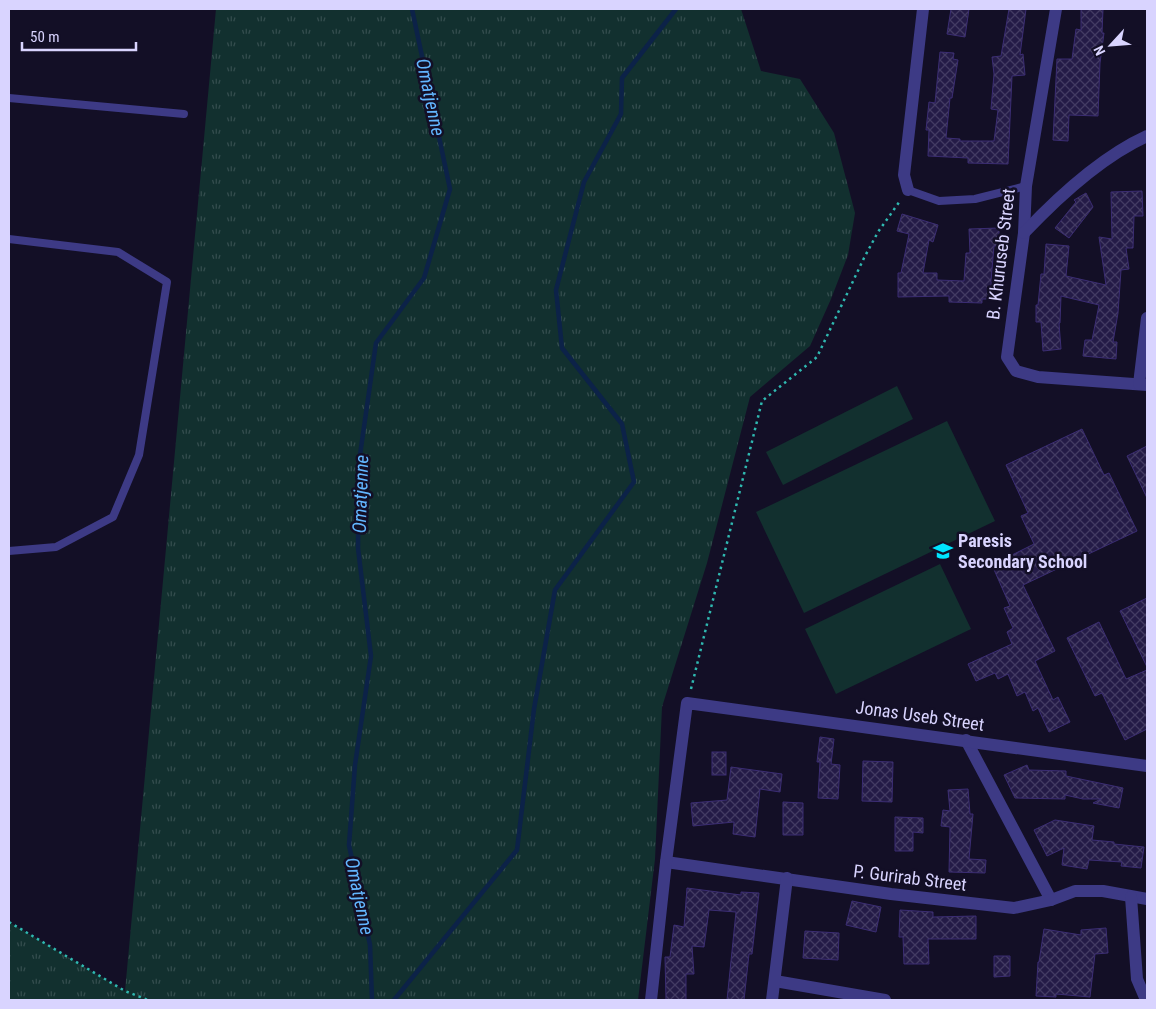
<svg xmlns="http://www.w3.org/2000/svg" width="1156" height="1009" viewBox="0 0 1156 1009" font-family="'Roboto Condensed',sans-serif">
<defs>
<pattern id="grass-tufts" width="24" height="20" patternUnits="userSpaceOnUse" patternTransform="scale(1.25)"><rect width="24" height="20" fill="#12302f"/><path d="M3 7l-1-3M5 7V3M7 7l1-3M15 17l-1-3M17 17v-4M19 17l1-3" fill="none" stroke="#344d4e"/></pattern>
<pattern id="building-cross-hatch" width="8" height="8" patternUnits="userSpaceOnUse" patternTransform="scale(1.25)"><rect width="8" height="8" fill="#241b47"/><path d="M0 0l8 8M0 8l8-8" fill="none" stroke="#433b63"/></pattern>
</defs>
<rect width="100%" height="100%" fill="#130f26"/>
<polygon fill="url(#grass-tufts)" points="216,9 741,9 761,71 800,79 834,133 855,213 848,255 831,299 810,346 750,397 707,563 662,707 655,859 638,1000 9,1000 9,922 125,991"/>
<g fill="#12302f">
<polygon points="897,386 913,419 783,485 766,452"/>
<polygon points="947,421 995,521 804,613 756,512"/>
<polygon points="940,564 971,629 836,694 805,629"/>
</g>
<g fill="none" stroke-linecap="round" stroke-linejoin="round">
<g stroke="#0c2248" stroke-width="4.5">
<polyline points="372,1000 370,945 349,845 355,765 371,656 358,548 359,462 376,343 424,278 450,189 412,9"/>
<polyline points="394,1000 517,850 534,709 555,590 634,482 622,424 562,348 556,290 584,182 621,114 622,78 676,9"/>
</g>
</g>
<g fill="url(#building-cross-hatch)" stroke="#3b2d73">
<polygon points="951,9 969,9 965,37 947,34"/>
<polygon points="1009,9 1026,9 1020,55 1023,54 1025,75 1012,76 1008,164 968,163 968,158 928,156 929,130 926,130 929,102 935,103 940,52 954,53 953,59 958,60 952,98 950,98 946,138 960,139 960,141 994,141 998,110 991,109 994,74 992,57 1001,56"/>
<polygon points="1081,9 1103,9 1102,33 1104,33 1100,63 1098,116 1069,115 1068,141 1053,140 1057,59 1072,59 1076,29 1081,30"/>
<polygon points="1142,191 1143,216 1134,216 1133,248 1126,248 1129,269 1121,270 1118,313 1113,342 1117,342 1116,359 1083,356 1085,340 1092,340 1099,305 1061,296 1060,323 1059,323 1061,349 1043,351 1041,322 1036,322 1036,305 1038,305 1041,274 1044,274 1046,244 1069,246 1066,276 1106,285 1099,237 1112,239 1111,192"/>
<polygon points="1086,193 1093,207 1069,238 1055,228 1076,202 1074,200"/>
<polygon points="902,214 938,225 933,242 929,240 923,273 937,273 937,280 964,281 966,253 970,253 969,229 999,228 999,246 994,246 991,281 992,299 982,299 982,303 949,302 949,296 898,297 898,273 901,273 909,234 897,231"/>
<polygon points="1082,429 1104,475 1109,473 1137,531 1023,585 1055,651 1035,661 1053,700 1058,697 1070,722 1049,732 1038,708 1033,711 1025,692 1017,696 1008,674 998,679 995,673 976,681 968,664 1012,644 1007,632 1013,628 1004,608 1010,606 992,565 1034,544 1021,516 1028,513 1006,465"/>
<polygon points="1147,446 1147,498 1127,456"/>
<polygon points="1147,598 1147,667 1120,611"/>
<polygon points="1099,622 1126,679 1147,670 1147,729 1125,740 1102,693 1095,696 1067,638"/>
<polygon points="820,737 834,739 831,764 840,765 838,799 818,798 820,762 817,762"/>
<rect x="712" y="752" width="14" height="23"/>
<polygon points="863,761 893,762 892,802 862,801"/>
<polygon points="1027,765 1029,770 1066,771 1066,776 1123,788 1119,808 1093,803 1101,799 1083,799 1065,795 1065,799 1015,798 1004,775"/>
<polygon points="731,767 782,774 780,792 760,789 755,837 733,834 734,822 693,826 691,803 727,800"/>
<polygon points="968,789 970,814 973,814 969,859 986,860 985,873 949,872 950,827 941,826 943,810 950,811 948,790"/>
<polygon points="783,802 803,803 803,835 783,835"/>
<polygon points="895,817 923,818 923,833 913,832 913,851 895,851"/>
<polygon points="1055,820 1094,826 1092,840 1114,842 1114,844 1144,847 1141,868 1121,866 1122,862 1089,860 1087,869 1062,865 1064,848 1047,856 1034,830"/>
<polygon points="687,888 741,895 741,892 759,893 752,954 749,954 744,1000 727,1000 736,912 709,910 704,947 692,946 694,974 686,974 686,1000 666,1000 665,957 670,957 674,925 684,927"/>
<polygon points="852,901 881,907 876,932 846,925"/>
<polygon points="900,910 933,912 933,917 976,916 976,939 928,939 929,964 904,964 903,937 899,937"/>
<polygon points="1106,928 1108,953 1095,954 1090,997 1056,994 1056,997 1036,996 1038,962 1039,962 1044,929 1081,935 1081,930"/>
<polygon points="805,931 839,933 838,960 803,958"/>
<polygon points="994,956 1010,956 1010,976 994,977"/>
</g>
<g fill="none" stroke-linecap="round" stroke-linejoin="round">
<g stroke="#2fb8b0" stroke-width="2.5" stroke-dasharray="2.5 4" stroke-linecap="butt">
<polyline points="691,689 762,401 817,357 864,258 878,232 900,201"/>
<polyline points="9,922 125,991 148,1000"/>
</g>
<g stroke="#3d3a85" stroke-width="8">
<polyline points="9,98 184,114"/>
<polyline points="908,190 939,201 975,199 1026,186"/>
<polyline points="9,239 118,252 167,282 139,455 113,517 56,547 9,551"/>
</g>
<g stroke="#3d3a85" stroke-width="12">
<polyline points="1056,9 1026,186 1024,233 1007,357 1016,371 1038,377 1147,385"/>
<polyline points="908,190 904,175 923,9"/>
<path d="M 1024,233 C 1058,197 1101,157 1147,136"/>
<polyline points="1139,384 1147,318"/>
<polyline points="966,740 1051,900"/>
<polyline points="666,862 891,894 1014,908 1051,900 1075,891 1103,891 1147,899"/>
<polyline points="1131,897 1137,979 1146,1000"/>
<polyline points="775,981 885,1000"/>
<polyline points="651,1000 666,862 687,703 1147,766"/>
<polyline points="772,1000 787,878"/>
</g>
</g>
<defs>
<symbol id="school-bare" viewBox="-9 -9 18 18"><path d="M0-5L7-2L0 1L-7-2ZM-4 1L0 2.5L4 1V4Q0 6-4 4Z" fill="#00e5ff" stroke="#130f26" stroke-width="2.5" paint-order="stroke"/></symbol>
</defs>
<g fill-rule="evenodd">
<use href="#school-bare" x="929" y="537" width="28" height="28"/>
</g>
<g text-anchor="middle" stroke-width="5" stroke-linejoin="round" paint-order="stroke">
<g font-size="18" fill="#d9d4ff" stroke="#130f26">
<text transform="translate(1001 254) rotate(-83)" y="6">B. Khuruseb Street</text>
<text transform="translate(920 716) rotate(8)" y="6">Jonas Useb Street</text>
<text transform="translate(910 878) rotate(7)" y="6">P. Gurirab Street</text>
</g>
<g font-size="18" font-weight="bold" fill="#d9d4ff" stroke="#130f26" text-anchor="start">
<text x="958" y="547">Paresis<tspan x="958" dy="21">Secondary School</tspan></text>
</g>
<g font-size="19" font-style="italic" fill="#62b6ff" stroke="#130f26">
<text transform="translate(431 97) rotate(78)" y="7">Omatjenne</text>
<text transform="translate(360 494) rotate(-88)" y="7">Omatjenne</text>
<text transform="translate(360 896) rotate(78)" y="7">Omatjenne</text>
</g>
</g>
<rect width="1156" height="1009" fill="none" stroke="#d9d4ff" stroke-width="20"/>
<g transform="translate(1111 45) rotate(244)" stroke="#130f26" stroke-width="4" paint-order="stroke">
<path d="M0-4L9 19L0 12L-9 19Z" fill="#d9d4ff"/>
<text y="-8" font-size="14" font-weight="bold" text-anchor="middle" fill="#d9d4ff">N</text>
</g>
<path d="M22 42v8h114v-8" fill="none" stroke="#d9d4ff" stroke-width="2.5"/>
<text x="30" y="42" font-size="15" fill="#d9d4ff" stroke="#130f26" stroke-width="4" paint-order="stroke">50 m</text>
</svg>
